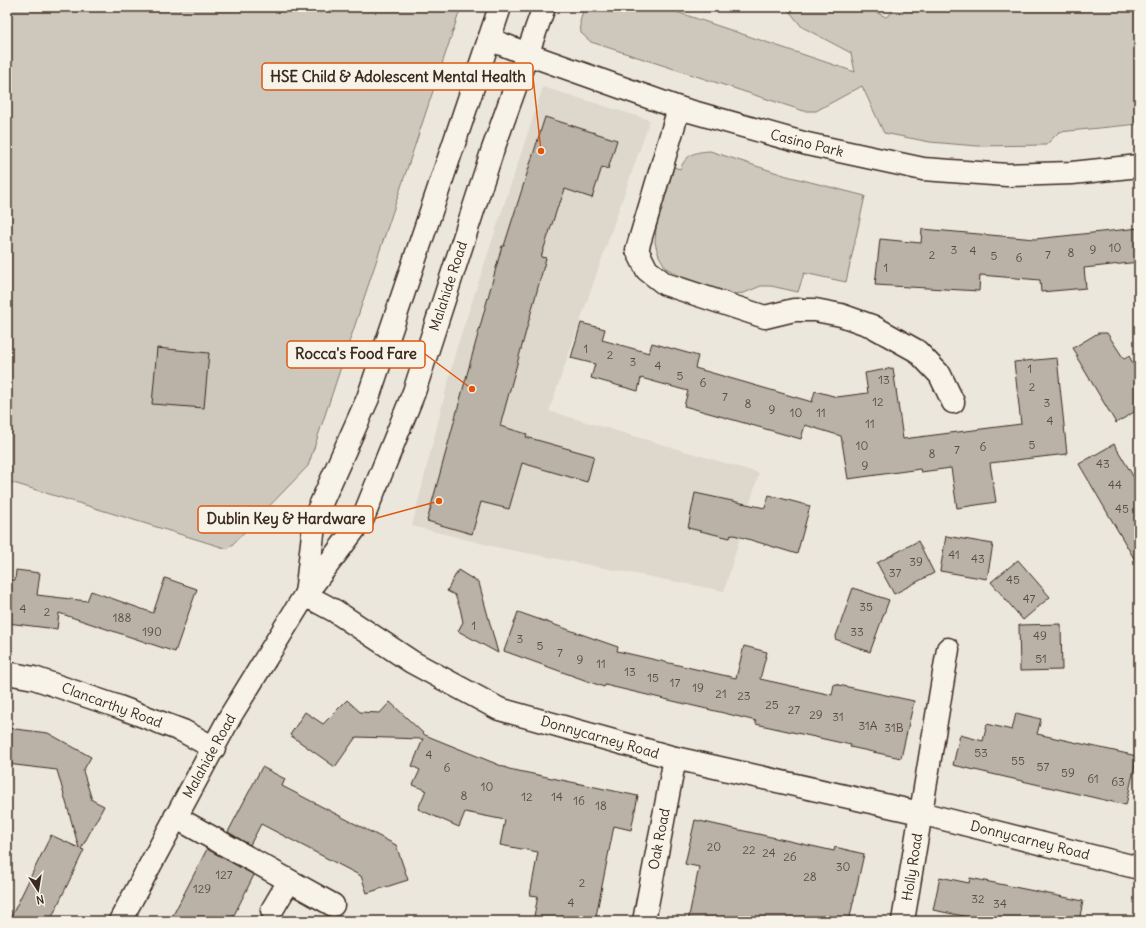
<svg xmlns="http://www.w3.org/2000/svg" width="1146" height="928" viewBox="0 0 1146 928" font-family="Delius,sans-serif">
<rect width="100%" height="100%" fill="#ece7dc"/>
<filter id="ink" filterUnits="userSpaceOnUse"><feTurbulence type="fractalNoise" baseFrequency=".025" numOctaves="2"/><feDisplacementMap in="SourceGraphic" scale="8" xChannelSelector="R" yChannelSelector="G"/><feConvolveMatrix kernelMatrix="1 2 1 2 8 2 1 2 1" color-interpolation-filters="sRGB"/></filter>
<g filter="url(#ink)">
<polygon fill="#ddd7cc" points="543,87 650,120 549,411 759,473 724,591 500,548 412,526 456,350"/>
<g fill="#cec8bc" stroke="#84796d">
<polygon points="7,7 461,7 308,466 228,549 7,481"/>
<polygon points="584,7 662,7 855,72 851,53 802,27 786,7 865,7 886,17 899,7 1139,7 1139,124 1059,132 1046,145 977,146 930,142 884,133 862,86 816,111 804,111 591,42 581,33 580,22"/>
<path d="M 710,151 L 787,176 L 865,196 L 846,282 L 804,273 L 798,292 L 771,286 L 761,286 L 744,293 L 733,294 L 680,276 L 666,268 L 659,256 L 655,243 L 656,228 L 674,167 L 680,169 C 687,154 694,152 710,151 Z"/>
</g>
<g fill="#bab2a7" stroke="#3b2a1e">
<polygon points="545,117 617,140 608,169 602,167 592,198 565,189 560,203 559,203 541,257 546,258 500,426 527,434 526,437 594,456 587,482 522,463 509,509 481,502 472,534 427,521 502,246 504,246"/>
<polygon points="1139,228 1139,262 1084,268 1086,288 1041,292 1040,280 980,275 979,291 875,285 880,239 921,243 922,229 1035,239"/>
<polygon points="581,323 605,329 602,340 649,353 652,343 698,356 695,368 812,402 815,391 837,397 868,393 865,373 893,368 903,439 1021,424 1014,362 1057,358 1067,454 990,463 996,502 957,508 951,468 921,472 920,469 848,479 841,436 805,425 801,439 684,406 688,391 641,378 638,391 591,378 595,364 571,358"/>
<polygon points="1098,333 1107,333 1124,359 1129,356 1139,374 1139,409 1116,423 1076,356 1078,356 1073,348"/>
<polygon points="157,348 209,353 204,408 152,404"/>
<polygon points="1114,444 1139,486 1139,567 1079,464"/>
<polygon points="695,493 765,508 769,495 810,506 797,554 731,534 730,538 688,528"/>
<polygon points="946,536 993,544 987,579 940,571"/>
<polygon points="918,541 934,573 894,594 877,563"/>
<polygon points="1018,560 1050,597 1023,620 991,582"/>
<polygon points="16,570 40,573 37,595 87,601 91,591 153,613 165,578 197,589 175,652 59,613 57,629 7,623 7,579 15,580"/>
<polygon points="458,570 479,583 498,653 458,631 463,622 460,608 455,595 447,591"/>
<polygon points="853,588 889,600 870,652 835,639"/>
<polygon points="518,612 618,647 617,651 691,668 736,678 744,646 767,652 760,679 832,695 834,684 914,701 901,758 850,747 851,745 756,724 756,721 728,714 605,685 604,687 504,651"/>
<polygon points="1061,624 1062,670 1020,671 1019,625"/>
<polygon points="347,700 360,712 380,713 390,702 425,735 509,769 638,796 631,830 614,826 595,921 533,921 538,896 530,895 538,852 500,845 505,820 465,812 459,827 418,809 426,790 413,785 420,770 412,766 423,739 356,737 335,767 290,735 305,712 323,724"/>
<polygon points="1016,713 1041,719 1037,734 1137,756 1126,805 953,765 960,735 983,741 987,724 1012,730"/>
<polygon points="7,728 48,733 91,757 83,771 92,800 104,806 81,849 84,850 50,921 9,921 51,835 79,848 57,770 7,764"/>
<polygon points="262,767 285,779 282,786 396,845 408,880 367,893 361,876 261,824 250,845 228,832"/>
<polygon points="695,820 834,851 835,847 864,854 849,921 688,921 699,867 685,864"/>
<polygon points="207,849 254,875 231,921 170,921"/>
<polygon points="940,877 969,883 970,878 1083,901 1079,921 988,921 933,910"/>
</g>
<g fill="none" stroke-linecap="round" stroke-linejoin="round">
<defs>
<g id="minor">
<polyline points="489,39 527,54 679,108 807,144 923,169 1007,175 1072,173 1139,166"/>
<polyline points="679,108 637,250 647,270 665,284 765,317 794,310 815,310 841,315 872,326 917,351 940,375 953,402"/>
<polyline points="305,595 335,611 412,662 499,709 675,758 920,813 1139,868"/>
<polyline points="7,673 34,678 119,707 183,731 214,748"/>
<polyline points="175,817 333,905"/>
<polyline points="272,910 289,881"/>
<polyline points="644,921 675,758"/>
<polyline points="903,921 948,649"/>
</g>
<g id="secondary">
<polyline points="306,594 315,517 368,398 500,7"/>
<polyline points="120,921 231,715 305,595 363,518 414,392 492,152 544,7"/>
</g>
</defs>
<use href="#minor" stroke="#3b2a1e" stroke-width="25"/>
<use href="#secondary" stroke="#3b2a1e" stroke-width="25"/>
<use href="#minor" stroke="#f7f3e8" stroke-width="22"/>
<use href="#secondary" stroke="#f7f3e8" stroke-width="22"/>
</g>
</g>
<g text-anchor="middle" stroke-width="3" stroke-linejoin="round" paint-order="stroke">
<g font-size="12" fill="#5b4c40">
<text x="1115" y="252">10</text>
<text x="954" y="254">3</text>
<text x="1093" y="254">9</text>
<text x="973" y="255">4</text>
<text x="1071" y="257">8</text>
<text x="932" y="259">2</text>
<text x="1048" y="259">7</text>
<text x="994" y="260">5</text>
<text x="1019" y="262">6</text>
<text x="886" y="272">1</text>
<text x="586" y="353">1</text>
<text x="610" y="359">2</text>
<text x="633" y="366">3</text>
<text x="658" y="370">4</text>
<text x="1030" y="373">1</text>
<text x="680" y="380">5</text>
<text x="884" y="384">13</text>
<text x="703" y="387">6</text>
<text x="1032" y="391">2</text>
<text x="725" y="401">7</text>
<text x="878" y="406">12</text>
<text x="1047" y="407">3</text>
<text x="748" y="408">8</text>
<text x="772" y="414">9</text>
<text x="796" y="417">10</text>
<text x="821" y="417">11</text>
<text x="1050" y="425">4</text>
<text x="870" y="428">11</text>
<text x="1032" y="449">5</text>
<text x="862" y="450">10</text>
<text x="983" y="451">6</text>
<text x="957" y="454">7</text>
<text x="932" y="458">8</text>
<text x="1103" y="468">43</text>
<text x="865" y="470">9</text>
<text x="1115" y="489">44</text>
<text x="1122" y="513">45</text>
<text x="954" y="559">41</text>
<text x="978" y="563">43</text>
<text x="916" y="566">39</text>
<text x="895" y="577">37</text>
<text x="1013" y="584">45</text>
<text x="1029" y="603">47</text>
<text x="866" y="611">35</text>
<text x="23" y="613">4</text>
<text x="47" y="616">2</text>
<text x="122" y="622">188</text>
<text x="474" y="630">1</text>
<text x="152" y="636">190</text>
<text x="857" y="636">33</text>
<text x="1040" y="640">49</text>
<text x="520" y="643">3</text>
<text x="540" y="650">5</text>
<text x="560" y="657">7</text>
<text x="1041" y="663">51</text>
<text x="580" y="664">9</text>
<text x="601" y="668">11</text>
<text x="630" y="676">13</text>
<text x="653" y="682">15</text>
<text x="675" y="687">17</text>
<text x="698" y="692">19</text>
<text x="721" y="698">21</text>
<text x="744" y="700">23</text>
<text x="772" y="709">25</text>
<text x="794" y="714">27</text>
<text x="816" y="719">29</text>
<text x="838" y="721">31</text>
<text x="868" y="730">31A</text>
<text x="894" y="732">31B</text>
<text x="981" y="757">53</text>
<text x="429" y="759">4</text>
<text x="1018" y="765">55</text>
<text x="1043" y="771">57</text>
<text x="447" y="772">6</text>
<text x="1068" y="777">59</text>
<text x="1093" y="783">61</text>
<text x="1118" y="786">63</text>
<text x="487" y="791">10</text>
<text x="464" y="800">8</text>
<text x="527" y="801">12</text>
<text x="557" y="801">14</text>
<text x="579" y="805">16</text>
<text x="601" y="810">18</text>
<text x="714" y="851">20</text>
<text x="749" y="854">22</text>
<text x="769" y="857">24</text>
<text x="790" y="861">26</text>
<text x="843" y="871">30</text>
<text x="224" y="879">127</text>
<text x="810" y="881">28</text>
<text x="582" y="887">2</text>
<text x="202" y="893">129</text>
<text x="978" y="903">32</text>
<text x="571" y="907">4</text>
<text x="1000" y="908">34</text>
</g>
<g font-size="14" fill="#3b2a1e" stroke="#f7f3e8">
<text transform="translate(807 143) rotate(14)" y="5">Casino Park</text>
<text transform="translate(448 286) rotate(-72)" y="5">Malahide Road</text>
<text transform="translate(112 705) rotate(20)" y="5">Clancarthy Road</text>
<text transform="translate(600 737) rotate(16)" y="5">Donnycarney Road</text>
<text transform="translate(209 756) rotate(-61)" y="5">Malahide Road</text>
<text transform="translate(659 839) rotate(-79)" y="5">Oak Road</text>
<text transform="translate(1030 840) rotate(14)" y="5">Donnycarney Road</text>
<text transform="translate(912 867) rotate(-81)" y="5">Holly Road</text>
</g>
</g>
<path fill="none" stroke="#df570d" stroke-width="1.5" d="M541 151L533 77M472 389L425 354M439 501L373 519"/>
<g fill="#df570d" stroke="#f7f3e8" stroke-width="1.5">
<circle cx="541" cy="151" r="4"/>
<circle cx="472" cy="389" r="4"/>
<circle cx="439" cy="501" r="4"/>
</g>
<g fill="#f7f3e8" stroke="#df570d" stroke-width="1.5">
<rect x="262" y="63" width="271" height="27" rx="4"/>
<rect x="287" y="341" width="138" height="27" rx="4"/>
<rect x="198" y="506" width="175" height="27" rx="4"/>
</g>
<g font-size="15" text-anchor="middle" font-weight="bold" fill="#3b2a1e">
<text x="398" y="82">HSE Child &amp; Adolescent Mental Health</text>
<text x="356" y="359">Rocca's Food Fare</text>
<text x="286" y="524">Dublin Key &amp; Hardware</text>
</g>
<rect width="1146" height="928" fill="none" stroke="#f7f3e8" stroke-width="24"/>
<rect x="12" y="12" width="1122" height="904" fill="none" stroke="#3b2a1e" stroke-width="1.5" filter="url(#ink)"/>
<g transform="translate(38 890) rotate(168)" stroke="#f7f3e8" stroke-width="3" paint-order="stroke">
<path d="M0-3L7 15L0 10L-7 15Z" fill="#3b2a1e"/>
<text y="-6" font-size="11" font-weight="bold" text-anchor="middle" fill="#3b2a1e">N</text>
</g>
</svg>
